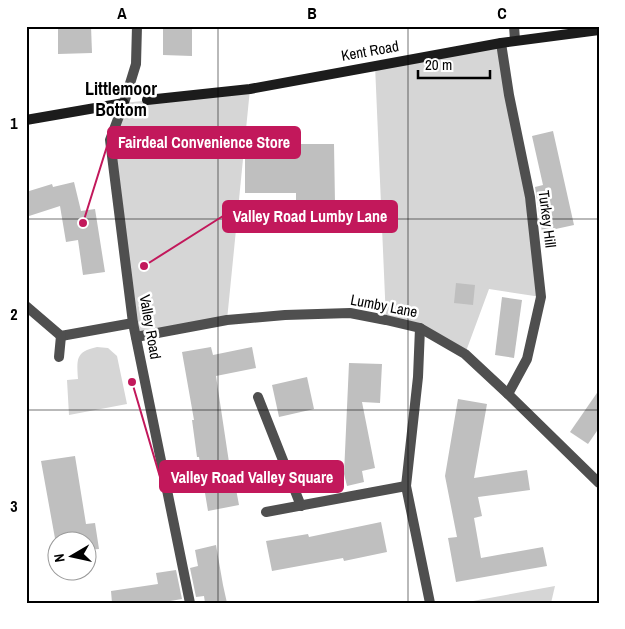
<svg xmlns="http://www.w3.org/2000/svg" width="625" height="629" viewBox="0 0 625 629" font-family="'Archivo Narrow',sans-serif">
<rect width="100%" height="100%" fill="#fff"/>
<g fill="#d6d6d6">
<polygon points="501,43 541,297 489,289 465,354 420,328 386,320 375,65"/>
<polygon points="250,89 227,320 136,337 110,140 124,103"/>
<path d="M 97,347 L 108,348 L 117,356 L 127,404 L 69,415 L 67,380 L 78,379 C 77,359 75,352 97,347 Z"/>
<polygon points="555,586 551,603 462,603"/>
</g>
<g fill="#bfbfbf">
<polygon points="58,26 91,26 92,53 58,54"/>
<polygon points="163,26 192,26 192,56 163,55"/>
<polygon points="553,131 574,225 542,232 535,187 543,185 532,136"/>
<polygon points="296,144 334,144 335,203 296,203 296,193 245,193 245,151 296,151"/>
<polygon points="74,182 81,211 95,209 105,272 83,275 78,240 66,242 60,206 26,217 26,192 52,184 53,187"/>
<polygon points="456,283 475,285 473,305 454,303"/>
<polygon points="502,297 522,300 514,358 495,355"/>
<polygon points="211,347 213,355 252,347 256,368 216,376 230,469 232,468 239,505 208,511 199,457 197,457 192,420 194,420 182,352"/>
<polygon points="349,363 382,364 380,403 362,402 375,468 362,471 364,482 347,486 344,474"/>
<polygon points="307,377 314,409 279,417 272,385"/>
<polygon points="599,390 599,428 588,444 570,432"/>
<polygon points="458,399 487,404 474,478 527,470 530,490 478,497 482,516 474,518 481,558 543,547 547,566 456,582 448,538 457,537 445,476"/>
<polygon points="75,456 86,524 95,523 99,549 88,550 88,542 58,542 58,555 41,461"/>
<polygon points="381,522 387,552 344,561 343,558 272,571 266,541 308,534 309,537"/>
<polygon points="216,545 223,585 227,603 205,603 204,596 196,597 190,568 198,566 195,550"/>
<polygon points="176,570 182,599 159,603 112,603 111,591 158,584 156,573"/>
</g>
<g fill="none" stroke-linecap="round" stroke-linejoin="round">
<polyline stroke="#4f4f4f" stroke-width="10" points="514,26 515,40"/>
<g stroke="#4f4f4f" stroke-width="10">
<polyline points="137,26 136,64 124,103 110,140 133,323 190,603"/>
<polyline points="501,43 509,95 530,197 541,297 527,359 508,394"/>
<polyline points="26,306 61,336 133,323"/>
<polyline points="420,328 418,377 406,486 430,603"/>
<polyline points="136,337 227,320 285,315 350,313 386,320 420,328 465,354 508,394 599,483"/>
<polyline points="59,357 61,336"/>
<polyline points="258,397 301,506"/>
<polyline points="266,512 406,486"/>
</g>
<g stroke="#1c1c1c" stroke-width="10">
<polyline points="147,100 250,89 501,43 599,30"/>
<polyline points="26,120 124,103"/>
</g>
</g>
<path fill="none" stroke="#000" stroke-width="1" stroke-opacity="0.55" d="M 218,26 L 218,603M 408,26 L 408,603M 26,219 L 599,219M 26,410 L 599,410"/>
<g text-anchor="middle" stroke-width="5" stroke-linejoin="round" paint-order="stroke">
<g font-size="15" fill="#000" stroke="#fff">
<text transform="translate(370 51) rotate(-10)" y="5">Kent Road</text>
<text transform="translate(547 219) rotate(83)" y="5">Turkey Hill</text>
<text transform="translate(384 306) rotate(11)" y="5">Lumby Lane</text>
<text transform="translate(150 327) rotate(80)" y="5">Valley Road</text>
</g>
<g font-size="18" font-weight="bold" fill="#000" stroke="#fff">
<text x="121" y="95">Littlemoor<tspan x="121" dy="21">Bottom</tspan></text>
</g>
</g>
<path fill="none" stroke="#c2185b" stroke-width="2" d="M83 223L108 143M144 266L223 216M132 382L160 477"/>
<g fill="#c2185b" stroke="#fff" stroke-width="2">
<circle cx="83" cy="223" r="5"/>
<circle cx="144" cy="266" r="5"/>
<circle cx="132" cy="382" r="5"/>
</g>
<g fill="#c2185b" stroke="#c2185b" stroke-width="2">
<rect x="108" y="127" width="192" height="31" rx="5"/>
<rect x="223" y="201" width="174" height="31" rx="5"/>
<rect x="160" y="461" width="183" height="31" rx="5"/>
</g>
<g font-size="16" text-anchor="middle" font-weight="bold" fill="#fff">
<text x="204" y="148">Fairdeal Convenience Store</text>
<text x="310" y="222">Valley Road Lumby Lane</text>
<text x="252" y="483">Valley Road Valley Square</text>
</g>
<rect width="625" height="629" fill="none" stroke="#ffffff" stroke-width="55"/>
<g transform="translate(72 556) rotate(261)"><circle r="24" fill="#ffffff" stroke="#999999"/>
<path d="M0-4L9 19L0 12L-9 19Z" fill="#000000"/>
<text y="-8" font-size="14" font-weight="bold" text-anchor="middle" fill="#000000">N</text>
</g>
<path d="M418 70v8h72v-8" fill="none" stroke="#000000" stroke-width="2.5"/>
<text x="425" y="70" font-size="15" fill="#000000" stroke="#ffffff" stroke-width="4" paint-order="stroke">20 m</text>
<rect x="28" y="28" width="570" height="574" fill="none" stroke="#000" stroke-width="2"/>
<g font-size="16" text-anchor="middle" font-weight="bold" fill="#000">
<text x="122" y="19">A</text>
<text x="312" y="19">B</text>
<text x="502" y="19">C</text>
<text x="14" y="129">1</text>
<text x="14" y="320">2</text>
<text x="14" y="512">3</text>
</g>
</svg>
